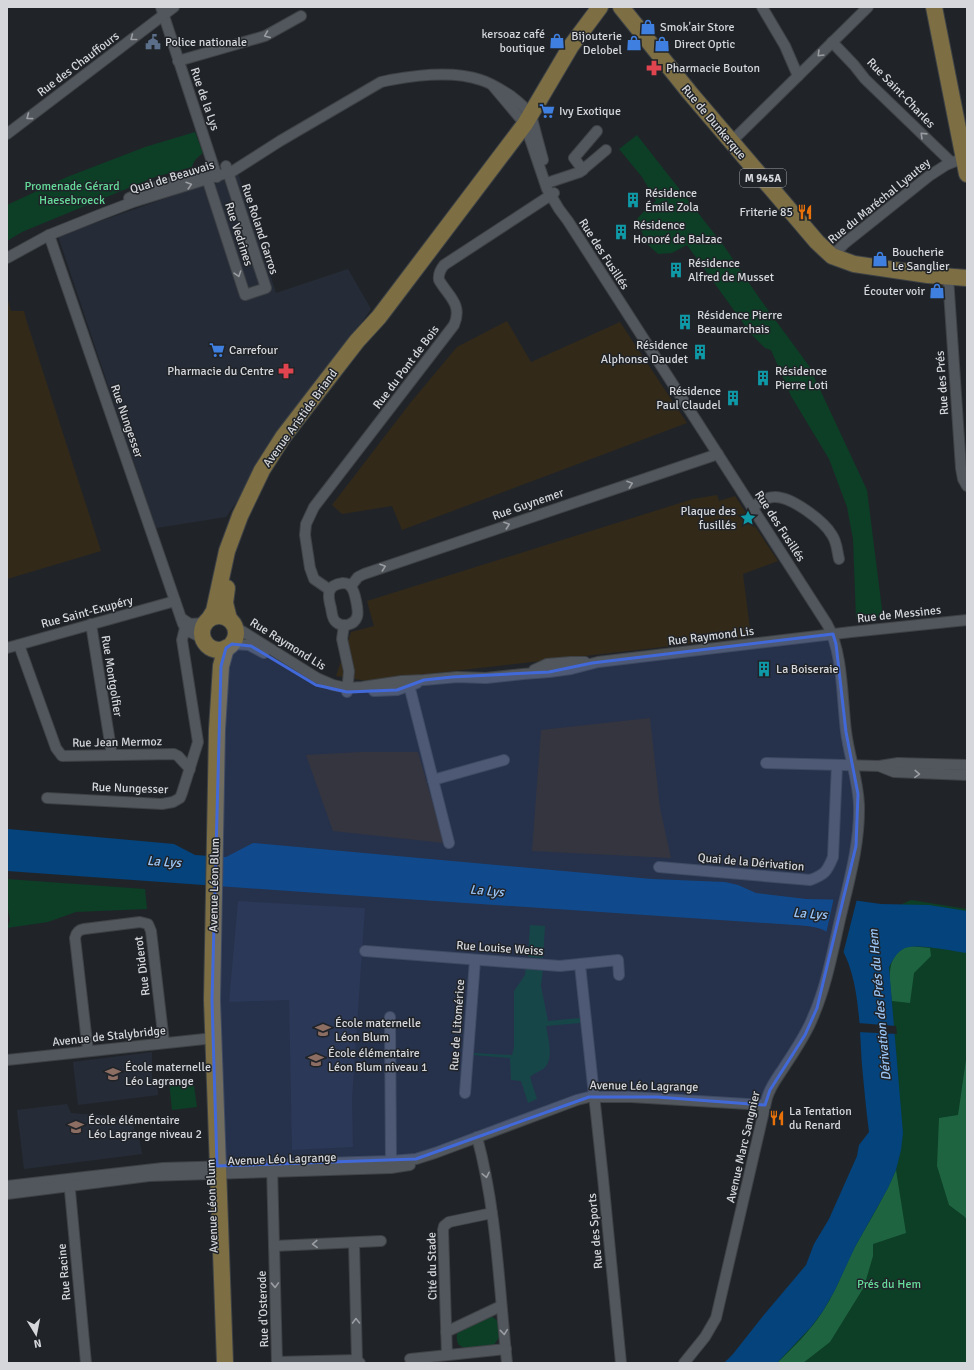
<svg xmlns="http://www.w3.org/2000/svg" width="974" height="1370" viewBox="0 0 974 1370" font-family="Signika,sans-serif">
<rect width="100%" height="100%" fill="#202429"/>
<g fill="#262c37">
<polygon points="238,173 276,293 348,269 371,309 226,517 156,528 58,236"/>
<polygon points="238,901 365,908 352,1099 353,1147 292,1150 289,1000 229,1002"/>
<polygon points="152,1052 152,1081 157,1080 158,1095 78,1105 73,1062"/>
<polygon points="67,1104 71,1113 133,1118 135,1137 139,1137 142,1154 24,1169 17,1110"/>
</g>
<g fill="#322919">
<polygon points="7,297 11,311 24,311 26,319 101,551 7,579"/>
<polygon points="507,321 531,362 620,322 687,423 402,530 392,506 342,514 332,505 411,402 457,347"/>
<polygon points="717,495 719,501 735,496 778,561 743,574 751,637 367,681 336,676 351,632 374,626 367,601 693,499"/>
<polygon points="650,718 660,808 671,858 532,851 541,730"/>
<polygon points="361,752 418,752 444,843 333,831 306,755"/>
</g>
<g fill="#0d3e26">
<path d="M 195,132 L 203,153 C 198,157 194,160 192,167 L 155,177 L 22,232 L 7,241 L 7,205 L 67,177 L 145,147 Z"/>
<polygon points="637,135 724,246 760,299 809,366 867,490 883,617 856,619 853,539 847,507 829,459 791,396 771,350 765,348 751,334 687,245 672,253 658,254 646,243 637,219 646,209 656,201 642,177 619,149"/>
<polygon points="7,879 145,889 147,909 76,912 48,922 7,928 10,920 7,905"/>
<polygon points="911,900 967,909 967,1363 726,1363 812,1267 870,1131 889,910"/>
<polygon points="530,925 545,926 543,958 528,957"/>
<path d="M 526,967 L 543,969 L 541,986 L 548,1021 L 580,1018 L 580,1023 L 546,1026 C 548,1038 555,1060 543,1069 C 539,1072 534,1073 530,1077 L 537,1099 L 528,1103 L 521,1081 L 511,1080 L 510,1058 L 473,1055 L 473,1053 L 512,1055 L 514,1047 L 514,991 L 525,975 Z"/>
<polygon points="193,1078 197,1107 172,1110 169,1081"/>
<path d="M 487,1316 C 497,1316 503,1327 500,1336 C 498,1339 496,1342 494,1345 C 484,1346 457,1354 457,1339 C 456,1336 457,1333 460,1330 C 466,1324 479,1320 487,1316 Z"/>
</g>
<g fill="#1f6441">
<path d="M 909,946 L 930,948 L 931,956 L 914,973 L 910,1003 L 892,1001 C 890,980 884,955 909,946 Z"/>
<polygon points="967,1053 967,1221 965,1217 949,1205 937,1166 939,1118 958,1115"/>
<path d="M 896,1170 L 906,1233 L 873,1244 L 873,1256 L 864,1287 L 830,1342 L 803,1363 L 777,1363 C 794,1347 811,1330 823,1311 C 837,1290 844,1267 856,1245 C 870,1220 885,1196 896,1170 Z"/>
</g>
<path fill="#04437b" d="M 8,829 L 174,844 L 195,855 L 226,857 L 253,843 L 652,879 L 725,882 L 738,885 L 756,893 L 806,899 L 852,900 L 881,904 L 929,905 L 967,911 L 967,953 C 954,951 915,943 905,948 C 896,952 893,960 889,967 L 903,1133 L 901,1150 L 896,1170 L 888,1188 L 855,1247 L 835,1290 L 823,1311 L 811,1327 L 777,1363 L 724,1363 L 733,1354 L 763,1316 L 806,1265 L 814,1244 L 829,1219 L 857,1156 L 859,1145 L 869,1132 C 866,1109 864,1087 862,1065 C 859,1026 861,958 827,932 C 818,926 806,926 795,925 L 346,895 L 7,871 L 7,830 Z"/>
<g fill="#202429">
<polygon points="834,897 857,899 843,954 837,944 826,934"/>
<polygon points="858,1023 896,1026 897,1034 858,1032"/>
</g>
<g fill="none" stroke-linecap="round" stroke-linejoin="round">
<defs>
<g id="street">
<polyline points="161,7 217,177"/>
<polyline points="762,7 785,46 798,76"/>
<polyline points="832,42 854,65 865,79 951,162"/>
<polyline points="178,61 265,36 301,16"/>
<path d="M 493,86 L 525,124 L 547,189 L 559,209 L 568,221 L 827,624 C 843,651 842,699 846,731 C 849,756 858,779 859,805 C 860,846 848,884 839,924 C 832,955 826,987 813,1017 C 806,1035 794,1052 783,1069 C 777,1078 770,1087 767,1098 L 716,1318 L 705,1337 L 684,1363"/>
<polyline points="7,134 174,7"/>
<polyline points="731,142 868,7"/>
<polyline points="583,170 574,158 597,131"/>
<polyline points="205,172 245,295 266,288 226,166"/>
<polyline points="550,182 580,172 606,150"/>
<polyline points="129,198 153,188 210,170"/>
<polyline points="49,235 183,624 188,631 202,638"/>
<polyline points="832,256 845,243 929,176 946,165 956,161"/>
<path d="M 7,258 L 49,235 L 99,215 L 133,202 L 233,171 L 280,141 L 381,82 L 390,80 C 417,75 455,71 481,80 C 491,83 502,90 511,96 C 519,102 525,107 531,115 L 543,160"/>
<polyline points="948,277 961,468 963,479 967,486"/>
<path d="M 752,507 C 759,503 766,497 774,497 C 791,496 824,521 832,535 C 837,542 837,551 839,559"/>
<path d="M 343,583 C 346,583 349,584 351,587 C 355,591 359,612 357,617 C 354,625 343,628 336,622 C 332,619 332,613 331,608 C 327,594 327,585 343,583 Z"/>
<polyline points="351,586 358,577 364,574 718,454"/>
<path d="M 330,590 L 314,579 L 310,568 L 305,535 L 306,524 L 314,507 L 454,325 C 463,304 448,296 439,280 C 438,274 440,270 444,265 L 554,193"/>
<polyline points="181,618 190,624 205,623"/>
<polyline points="91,624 112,755"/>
<polyline points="344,625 342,639 349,671 347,692"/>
<polyline points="234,626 317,678 333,685 347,688 362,687 402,681 424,680 457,677 486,678 523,674 549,672 571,669 598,662 851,632 967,620"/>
<polyline points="232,644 249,645 264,653"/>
<polyline points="19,645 56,748 62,756 174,754 178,756 190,769"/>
<polyline points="7,648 175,601"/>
<polyline points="534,670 547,664 571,662 585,662"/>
<polyline points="408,681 449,843"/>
<polyline points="374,691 397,690 417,683"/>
<polyline points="766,763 879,766 898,763 967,765"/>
<polyline points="879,766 894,772 967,775"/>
<polyline points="433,780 504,760"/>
<polyline points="47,798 162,804 173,802 180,798 182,793 198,742 182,640 186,624"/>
<path d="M 659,867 L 810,880 C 824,875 827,872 833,857 L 837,765"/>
<polyline points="365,951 560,966 618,960 619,975"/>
<polyline points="580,965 603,1178 621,1363"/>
<polyline points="390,1017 391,1166"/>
<path d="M 88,1051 L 75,938 C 76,933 78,930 84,929 L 140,922 L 148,924 L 151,931 L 164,1042"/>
<polyline points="7,1060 214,1038"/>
<polyline points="465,1093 475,960"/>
<path d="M 477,1137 C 497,1211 499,1288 507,1363"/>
<polyline points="272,1166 277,1362 357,1360"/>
<polyline points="69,1180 86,1363"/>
<polyline points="7,1186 163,1168 391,1161 416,1159 435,1153 577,1100 589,1097 631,1097 765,1105"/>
<polyline points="7,1194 149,1176 391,1168 410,1165"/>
<polyline points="354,1243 357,1360 360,1363"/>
<polyline points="274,1246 381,1241"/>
<polyline points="446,1332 501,1306"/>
<polyline points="447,1355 443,1230 444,1226 449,1222 492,1213"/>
<polyline points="410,1359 506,1349"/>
</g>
<g id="primary">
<polyline points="621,7 690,93 817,242 832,256 854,264 928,275 967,278"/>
<polyline points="934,7 967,174"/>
<polyline points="227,588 225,603 229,619"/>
<circle cx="219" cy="633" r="17"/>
<polyline points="209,619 214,611 227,551 240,516 262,470 283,437 316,394 357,341 379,317 525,124 571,46 600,7"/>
<polyline points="225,1363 212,1000 217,730 221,666 226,648"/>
</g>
</defs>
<use href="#street" stroke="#3e4246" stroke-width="12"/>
<use href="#primary" stroke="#3e4246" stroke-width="18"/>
<use href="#street" stroke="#52575d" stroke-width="10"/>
<use href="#primary" stroke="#7d6f43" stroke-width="16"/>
</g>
<defs><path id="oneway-chevron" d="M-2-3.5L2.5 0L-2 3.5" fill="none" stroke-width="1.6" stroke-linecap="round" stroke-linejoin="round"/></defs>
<g stroke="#9a9da2">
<use href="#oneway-chevron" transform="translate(267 35) rotate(158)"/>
<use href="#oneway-chevron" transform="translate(133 38) rotate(142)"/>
<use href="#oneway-chevron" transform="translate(820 54) rotate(135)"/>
<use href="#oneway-chevron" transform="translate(29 117) rotate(143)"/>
<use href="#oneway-chevron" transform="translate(923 135) rotate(-136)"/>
<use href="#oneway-chevron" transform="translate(189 185) rotate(-17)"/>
<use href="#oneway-chevron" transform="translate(238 274) rotate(72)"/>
<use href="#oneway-chevron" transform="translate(630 484) rotate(-19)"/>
<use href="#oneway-chevron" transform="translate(507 525) rotate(-19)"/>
<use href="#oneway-chevron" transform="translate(383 567) rotate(-19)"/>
<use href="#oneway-chevron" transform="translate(917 774) rotate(2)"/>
<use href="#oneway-chevron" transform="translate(486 1175) rotate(78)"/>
<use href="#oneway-chevron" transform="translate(315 1244) rotate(178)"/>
<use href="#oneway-chevron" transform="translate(275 1285) rotate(88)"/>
<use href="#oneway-chevron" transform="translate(356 1321) rotate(-91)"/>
<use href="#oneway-chevron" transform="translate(504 1332) rotate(84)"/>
</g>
<path fill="#4269d9" fill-opacity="0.2" stroke="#4269d9" stroke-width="3" stroke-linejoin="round" d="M 833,634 L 836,644 L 846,732 L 858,794 L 856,846 L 817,1008 L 805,1035 L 770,1090 L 765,1105 L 657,1097 L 589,1097 L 416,1159 L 217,1166 L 212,1000 L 221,666 L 226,648 L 232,644 L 251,646 L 316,685 L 347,692 L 397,690 L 424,680 L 452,677 L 549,672 L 592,663 Z"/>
<defs>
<symbol id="shop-bare" viewBox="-9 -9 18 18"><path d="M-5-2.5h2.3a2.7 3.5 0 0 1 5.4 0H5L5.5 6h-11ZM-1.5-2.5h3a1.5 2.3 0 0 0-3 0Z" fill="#3f7fe0" stroke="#202429" stroke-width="2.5" paint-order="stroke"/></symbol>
<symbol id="civic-bare" viewBox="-9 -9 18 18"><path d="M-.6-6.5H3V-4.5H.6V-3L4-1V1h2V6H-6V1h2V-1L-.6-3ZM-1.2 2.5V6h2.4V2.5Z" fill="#5c6f8a" stroke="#202429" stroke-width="2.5" paint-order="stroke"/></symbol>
<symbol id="pharmacy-bare" viewBox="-9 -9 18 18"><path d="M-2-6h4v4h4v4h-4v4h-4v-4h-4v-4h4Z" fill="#e0444e" stroke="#202429" stroke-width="2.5" paint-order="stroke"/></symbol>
<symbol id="supermarket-bare" viewBox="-9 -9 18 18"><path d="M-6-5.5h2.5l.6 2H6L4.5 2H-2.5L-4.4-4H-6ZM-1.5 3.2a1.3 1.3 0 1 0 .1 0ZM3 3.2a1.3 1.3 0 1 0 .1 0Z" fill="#3f7fe0" stroke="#202429" stroke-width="2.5" paint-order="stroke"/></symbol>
<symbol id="building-bare" viewBox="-9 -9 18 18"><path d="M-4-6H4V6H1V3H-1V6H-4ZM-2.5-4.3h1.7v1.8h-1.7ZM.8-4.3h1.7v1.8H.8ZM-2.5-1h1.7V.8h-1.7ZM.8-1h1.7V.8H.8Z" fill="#0f9aa8" stroke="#202429" stroke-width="2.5" paint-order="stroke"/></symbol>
<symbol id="restaurant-bare" viewBox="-9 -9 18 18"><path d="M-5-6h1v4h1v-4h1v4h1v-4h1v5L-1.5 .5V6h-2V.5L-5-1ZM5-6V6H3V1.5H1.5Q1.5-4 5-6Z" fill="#e8710a" stroke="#202429" stroke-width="2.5" paint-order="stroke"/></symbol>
<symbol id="sight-bare" viewBox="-9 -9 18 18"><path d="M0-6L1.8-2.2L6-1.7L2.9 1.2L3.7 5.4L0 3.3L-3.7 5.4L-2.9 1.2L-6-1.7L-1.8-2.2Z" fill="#0f9aa8" stroke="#202429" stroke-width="2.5" paint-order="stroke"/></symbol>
<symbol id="school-bare" viewBox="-9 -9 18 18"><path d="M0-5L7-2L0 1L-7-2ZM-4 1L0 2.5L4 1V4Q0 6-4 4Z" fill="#8d6e63" stroke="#202429" stroke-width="2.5" paint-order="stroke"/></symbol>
</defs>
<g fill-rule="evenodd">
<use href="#shop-bare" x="637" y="16" width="22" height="22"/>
<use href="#shop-bare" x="546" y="30" width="22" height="22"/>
<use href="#civic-bare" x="142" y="31" width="22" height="22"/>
<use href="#shop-bare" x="623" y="32" width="22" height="22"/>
<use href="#shop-bare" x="651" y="33" width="22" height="22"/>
<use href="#pharmacy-bare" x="643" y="57" width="22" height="22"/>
<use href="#supermarket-bare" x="536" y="100" width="22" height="22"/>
<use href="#building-bare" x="622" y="189" width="22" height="22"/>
<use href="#restaurant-bare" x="794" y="201" width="22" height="22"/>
<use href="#building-bare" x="610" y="221" width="22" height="22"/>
<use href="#shop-bare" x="869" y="248" width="22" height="22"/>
<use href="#building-bare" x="665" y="259" width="22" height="22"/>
<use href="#shop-bare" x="926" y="280" width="22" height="22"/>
<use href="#building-bare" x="674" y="311" width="22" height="22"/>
<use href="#supermarket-bare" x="206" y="339" width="22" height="22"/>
<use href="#building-bare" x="689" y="341" width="22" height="22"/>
<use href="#pharmacy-bare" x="275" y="360" width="22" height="22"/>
<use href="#building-bare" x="752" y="367" width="22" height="22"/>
<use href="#building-bare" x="722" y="387" width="22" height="22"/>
<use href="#sight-bare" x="737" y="507" width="22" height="22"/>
<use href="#building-bare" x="753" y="658" width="22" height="22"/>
<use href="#school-bare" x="312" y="1019" width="22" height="22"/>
<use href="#school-bare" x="305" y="1049" width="22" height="22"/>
<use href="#school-bare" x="102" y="1063" width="22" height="22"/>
<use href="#restaurant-bare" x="766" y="1107" width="22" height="22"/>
<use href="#school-bare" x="65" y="1116" width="22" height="22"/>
</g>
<g text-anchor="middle" stroke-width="3" stroke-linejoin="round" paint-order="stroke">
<rect fill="#202429" stroke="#9fa1a6" stroke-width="1" x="740" y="169" width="46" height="18" rx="3"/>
<g font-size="11" font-weight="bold" fill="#d5d7db">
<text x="763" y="182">M 945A</text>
</g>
<g font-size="12" fill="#d5d7db" stroke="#202429" text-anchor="start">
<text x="660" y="31">Smok'air Store</text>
<text x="545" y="38" text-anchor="end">kersoaz café<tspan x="545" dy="14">boutique</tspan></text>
<text x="622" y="40" text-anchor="end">Bijouterie<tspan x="622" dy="14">Delobel</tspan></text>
<text x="165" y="46">Police nationale</text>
<text x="674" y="48">Direct Optic</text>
<text x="666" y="72">Pharmacie Bouton</text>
<text x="559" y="115">Ivy Exotique</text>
<text x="645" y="197">Résidence<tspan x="645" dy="14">Émile Zola</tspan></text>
<text x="793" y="216" text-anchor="end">Friterie 85</text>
<text x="633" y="229">Résidence<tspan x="633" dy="14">Honoré de Balzac</tspan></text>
<text x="892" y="256">Boucherie<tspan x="892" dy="14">Le Sanglier</tspan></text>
<text x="688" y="267">Résidence<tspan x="688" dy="14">Alfred de Musset</tspan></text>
<text x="925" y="295" text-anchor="end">Écouter voir</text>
<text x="697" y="319">Résidence Pierre<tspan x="697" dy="14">Beaumarchais</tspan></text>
<text x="688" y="349" text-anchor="end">Résidence<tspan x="688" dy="14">Alphonse Daudet</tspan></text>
<text x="229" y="354">Carrefour</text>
<text x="274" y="375" text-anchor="end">Pharmacie du Centre</text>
<text x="775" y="375">Résidence<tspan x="775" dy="14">Pierre Loti</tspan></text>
<text x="721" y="395" text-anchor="end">Résidence<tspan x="721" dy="14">Paul Claudel</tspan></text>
<text x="736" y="515" text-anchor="end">Plaque des<tspan x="736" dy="14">fusillés</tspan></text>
<text x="776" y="673">La Boiseraie</text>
<text x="335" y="1027">École maternelle<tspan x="335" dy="14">Léon Blum</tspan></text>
<text x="328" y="1057">École élémentaire<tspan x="328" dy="14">Léon Blum niveau 1</tspan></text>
<text x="125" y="1071">École maternelle<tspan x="125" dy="14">Léo Lagrange</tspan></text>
<text x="789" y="1115">La Tentation<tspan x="789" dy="14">du Renard</tspan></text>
<text x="88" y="1124">École élémentaire<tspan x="88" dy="14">Léo Lagrange niveau 2</tspan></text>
</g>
<g font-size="12" fill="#d5d7db" stroke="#202429">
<text transform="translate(78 64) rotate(-37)" y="4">Rue des Chauffours</text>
<text transform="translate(901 93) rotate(46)" y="4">Rue Saint-Charles</text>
<text transform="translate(205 99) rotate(71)" y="4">Rue de la Lys</text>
<text transform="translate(714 122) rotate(50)" y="4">Rue de Dunkerque</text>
<text transform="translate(172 177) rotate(-17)" y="4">Quai de Beauvais</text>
<text transform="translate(879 201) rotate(-39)" y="4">Rue du Maréchal Lyautey</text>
<text transform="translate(260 229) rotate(72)" y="4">Rue Roland Garros</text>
<text transform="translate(239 234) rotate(72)" y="4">Rue Vedrines</text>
<text transform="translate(604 254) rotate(57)" y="4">Rue des Fusillés</text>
<text transform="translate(406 367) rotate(-53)" y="4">Rue du Pont de Bois</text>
<text transform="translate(942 383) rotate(-94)" y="4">Rue des Prés</text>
<text transform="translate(300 418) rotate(-54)" y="4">Avenue Aristide Briand</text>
<text transform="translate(127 421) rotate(71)" y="4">Rue Nungesser</text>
<text transform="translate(528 504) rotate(-19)" y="4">Rue Guynemer</text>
<text transform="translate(780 526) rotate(57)" y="4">Rue des Fusillés</text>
<text transform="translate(87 612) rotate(-15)" y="4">Rue Saint-Exupéry</text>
<text transform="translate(899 614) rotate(-6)" y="4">Rue de Messines</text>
<text transform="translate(711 636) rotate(-7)" y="4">Rue Raymond Lis</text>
<text transform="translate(288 644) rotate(32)" y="4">Rue Raymond Lis</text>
<text transform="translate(112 676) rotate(81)" y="4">Rue Montgolfier</text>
<text transform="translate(117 742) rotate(-1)" y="4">Rue Jean Mermoz</text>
<text transform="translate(130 788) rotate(2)" y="4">Rue Nungesser</text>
<text transform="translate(751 862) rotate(5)" y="4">Quai de la Dérivation</text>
<text transform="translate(214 885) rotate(-89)" y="4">Avenue Léon Blum</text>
<text transform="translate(500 948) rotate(4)" y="4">Rue Louise Weiss</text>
<text transform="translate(142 966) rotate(-97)" y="4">Rue Diderot</text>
<text transform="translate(457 1025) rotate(-86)" y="4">Rue de Litomérice</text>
<text transform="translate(109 1036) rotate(-6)" y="4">Avenue de Stalybridge</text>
<text transform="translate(644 1086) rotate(1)" y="4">Avenue Léo Lagrange</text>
<text transform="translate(743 1147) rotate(-77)" y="4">Avenue Marc Sangnier</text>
<text transform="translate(282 1159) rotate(-2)" y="4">Avenue Léo Lagrange</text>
<text transform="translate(212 1206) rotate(-92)" y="4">Avenue Léon Blum</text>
<text transform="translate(595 1231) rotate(-95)" y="4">Rue des Sports</text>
<text transform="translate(432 1266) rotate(-91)" y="4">Cité du Stade</text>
<text transform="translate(64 1272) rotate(-95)" y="4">Rue Racine</text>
<text transform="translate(263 1309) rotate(-92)" y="4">Rue d'Osterode</text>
</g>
<g font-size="12" fill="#66dc9c" stroke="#202429">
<text x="72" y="190">Promenade Gérard<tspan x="72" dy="14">Haesebroeck</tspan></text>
<text x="889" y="1288">Prés du Hem</text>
</g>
<g font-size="13" font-style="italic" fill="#9ac5f7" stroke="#202429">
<text transform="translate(164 861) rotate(4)" y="5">La Lys</text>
<text transform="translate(487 890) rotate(5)" y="5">La Lys</text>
<text transform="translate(810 913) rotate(4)" y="5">La Lys</text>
<text transform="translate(879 1005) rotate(-95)" y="5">Dérivation des Prés du Hem</text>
</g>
</g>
<rect width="974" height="1370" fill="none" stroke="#d5d7db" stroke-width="16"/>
<g transform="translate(36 1334) rotate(170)" stroke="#202429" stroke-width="3" paint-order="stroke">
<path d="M0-3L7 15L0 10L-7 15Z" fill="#d5d7db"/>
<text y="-6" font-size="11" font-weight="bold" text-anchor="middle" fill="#d5d7db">N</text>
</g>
</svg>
